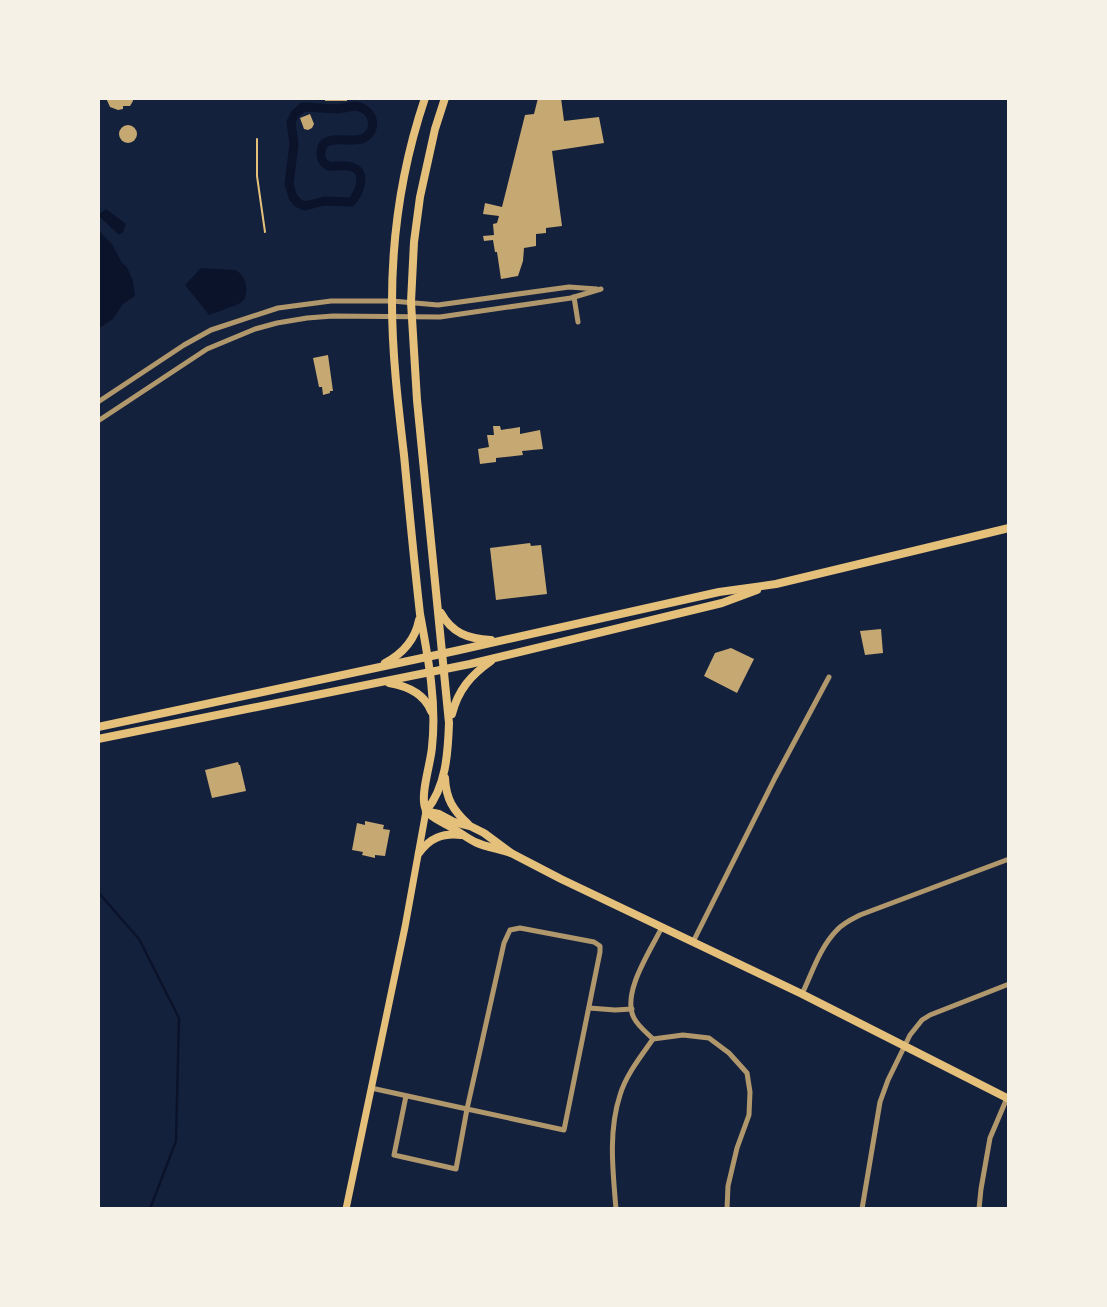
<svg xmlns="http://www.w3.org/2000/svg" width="1107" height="1307" viewBox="0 0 1107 1307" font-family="'Public Sans',sans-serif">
<rect width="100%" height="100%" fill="#14213d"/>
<g fill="#0b132b">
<polygon points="106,209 126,224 123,232 119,235 98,215"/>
<polygon points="98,230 112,244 122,263 127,267 133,281 135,296 123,304 113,319 98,329"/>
<path d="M 201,268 L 235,270 C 246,275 249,290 244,300 L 239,304 L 209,315 L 185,285 Z"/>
</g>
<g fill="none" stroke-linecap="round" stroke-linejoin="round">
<polyline stroke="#0b132b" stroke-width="2.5" points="98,892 139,939 179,1018 176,1141 150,1209"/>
<path stroke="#0b132b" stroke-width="9" d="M 355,106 C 372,108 380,128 364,138 C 352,145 322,131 321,152 C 320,159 323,163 328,166 C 336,167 345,164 352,167 C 368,171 359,195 351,202 L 324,201 L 305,206 L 298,203 L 293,197 L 289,184 L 294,144 L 291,122 L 295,114 L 303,107 L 338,109 Z"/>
</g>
<g fill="#c6a872">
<polygon points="106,98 133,98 133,101 130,106 123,106 123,109 118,110 110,107"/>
<rect x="325" y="98" width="22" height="3"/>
<polygon points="538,98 561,98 564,121 599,117 604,143 552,151 562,226 546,228 546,233 536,234 536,246 524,248 523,261 518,276 501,279 497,252 495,252 493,240 484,241 483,236 494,235 493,224 497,223 499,216 483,214 485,203 502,207 525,115 534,114"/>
<polygon points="310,114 314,124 312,128 308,130 304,129 300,118"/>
<circle cx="128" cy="134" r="9"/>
<polygon points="328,355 333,391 330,391 330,393 323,395 322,387 319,387 313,358"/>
<polygon points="493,426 500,426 501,430 520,427 520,434 540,430 543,449 522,451 523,455 496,458 496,462 480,464 478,449 489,447 487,435 494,435"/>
<polygon points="530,543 531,546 541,545 547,594 496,600 490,548"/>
<polygon points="881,629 883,653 865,655 860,631"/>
<polygon points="731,648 754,659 737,693 704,676 715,653"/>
<polygon points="238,762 239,765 240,765 246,791 212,798 205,770"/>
<polygon points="365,821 384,825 383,829 390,830 385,856 375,855 375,858 362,855 363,852 352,850 357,823 365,825"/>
</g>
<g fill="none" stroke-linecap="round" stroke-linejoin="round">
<polyline stroke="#e5c07b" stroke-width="2" points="257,139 257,176 265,232"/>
<g stroke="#b1986c" stroke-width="5">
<polyline points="574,297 578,322"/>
<polyline points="98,402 184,345 211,330 278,308 331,301 392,301 438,305 569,287 597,289"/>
<polyline points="98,421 207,349 255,329 277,323 307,318 333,316 440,317 571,298 601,289"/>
<polygon points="520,928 594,942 600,946 600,952 564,1130 467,1109 504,943 510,930"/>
<polyline points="693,942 775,778 829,677"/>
<path d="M 802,994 C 812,973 820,947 837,930 C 843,923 852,919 860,915 L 1009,859"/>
<polyline points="589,1008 615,1010 632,1009"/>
<path d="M 653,1039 C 647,1033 638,1026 634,1018 C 621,993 651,950 662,927"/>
<polyline points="371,1088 467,1109 456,1169 394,1155 406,1096"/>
<path d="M 616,1209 C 613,1172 608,1132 620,1095 C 626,1075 641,1056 653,1039 L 683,1035 L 709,1038 L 729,1053 L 747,1073 L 750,1092 L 749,1115 L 737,1148 L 728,1186 L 727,1209"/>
<polyline points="862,1209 880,1102 888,1080 910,1035 922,1020 930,1015 1009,984"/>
<polyline points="979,1209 981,1189 990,1138 1007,1098"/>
</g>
<polyline stroke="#e5c07b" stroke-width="7" points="346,1209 405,927 426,811"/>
<g stroke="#e5c07b" stroke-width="8">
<path d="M 425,98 C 403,163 392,233 392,302 C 392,353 398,404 404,455 C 409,508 414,561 420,614 C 428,657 437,703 432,747 C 431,763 419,797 426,810 C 430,817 440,821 447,825 C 457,830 465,837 475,842 C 486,847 499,849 511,853"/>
<path d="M 441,613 C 452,633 468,639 491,640"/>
<path d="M 385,663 C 402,654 415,640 419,620"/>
<path d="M 389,683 C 407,686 424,693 431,711"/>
<path d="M 452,714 C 458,690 471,675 491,661"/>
<polyline points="98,727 455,651 719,592 776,584 1009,528"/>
<polyline points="98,739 470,664 722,603 757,590"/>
<path d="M 445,778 C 446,799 453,810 468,824"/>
<path d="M 426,811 C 446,787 448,753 449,723 L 417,400 L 411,302 L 414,242 L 420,197 L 435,129 L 445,98"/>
<polyline points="429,812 439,814 454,822 470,826 484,833 511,853 561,879 802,994 1009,1099"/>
<path d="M 419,853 C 430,838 442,833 461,835"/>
</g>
</g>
<rect width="1107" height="1307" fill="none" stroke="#f6f1e7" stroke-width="200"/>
</svg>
